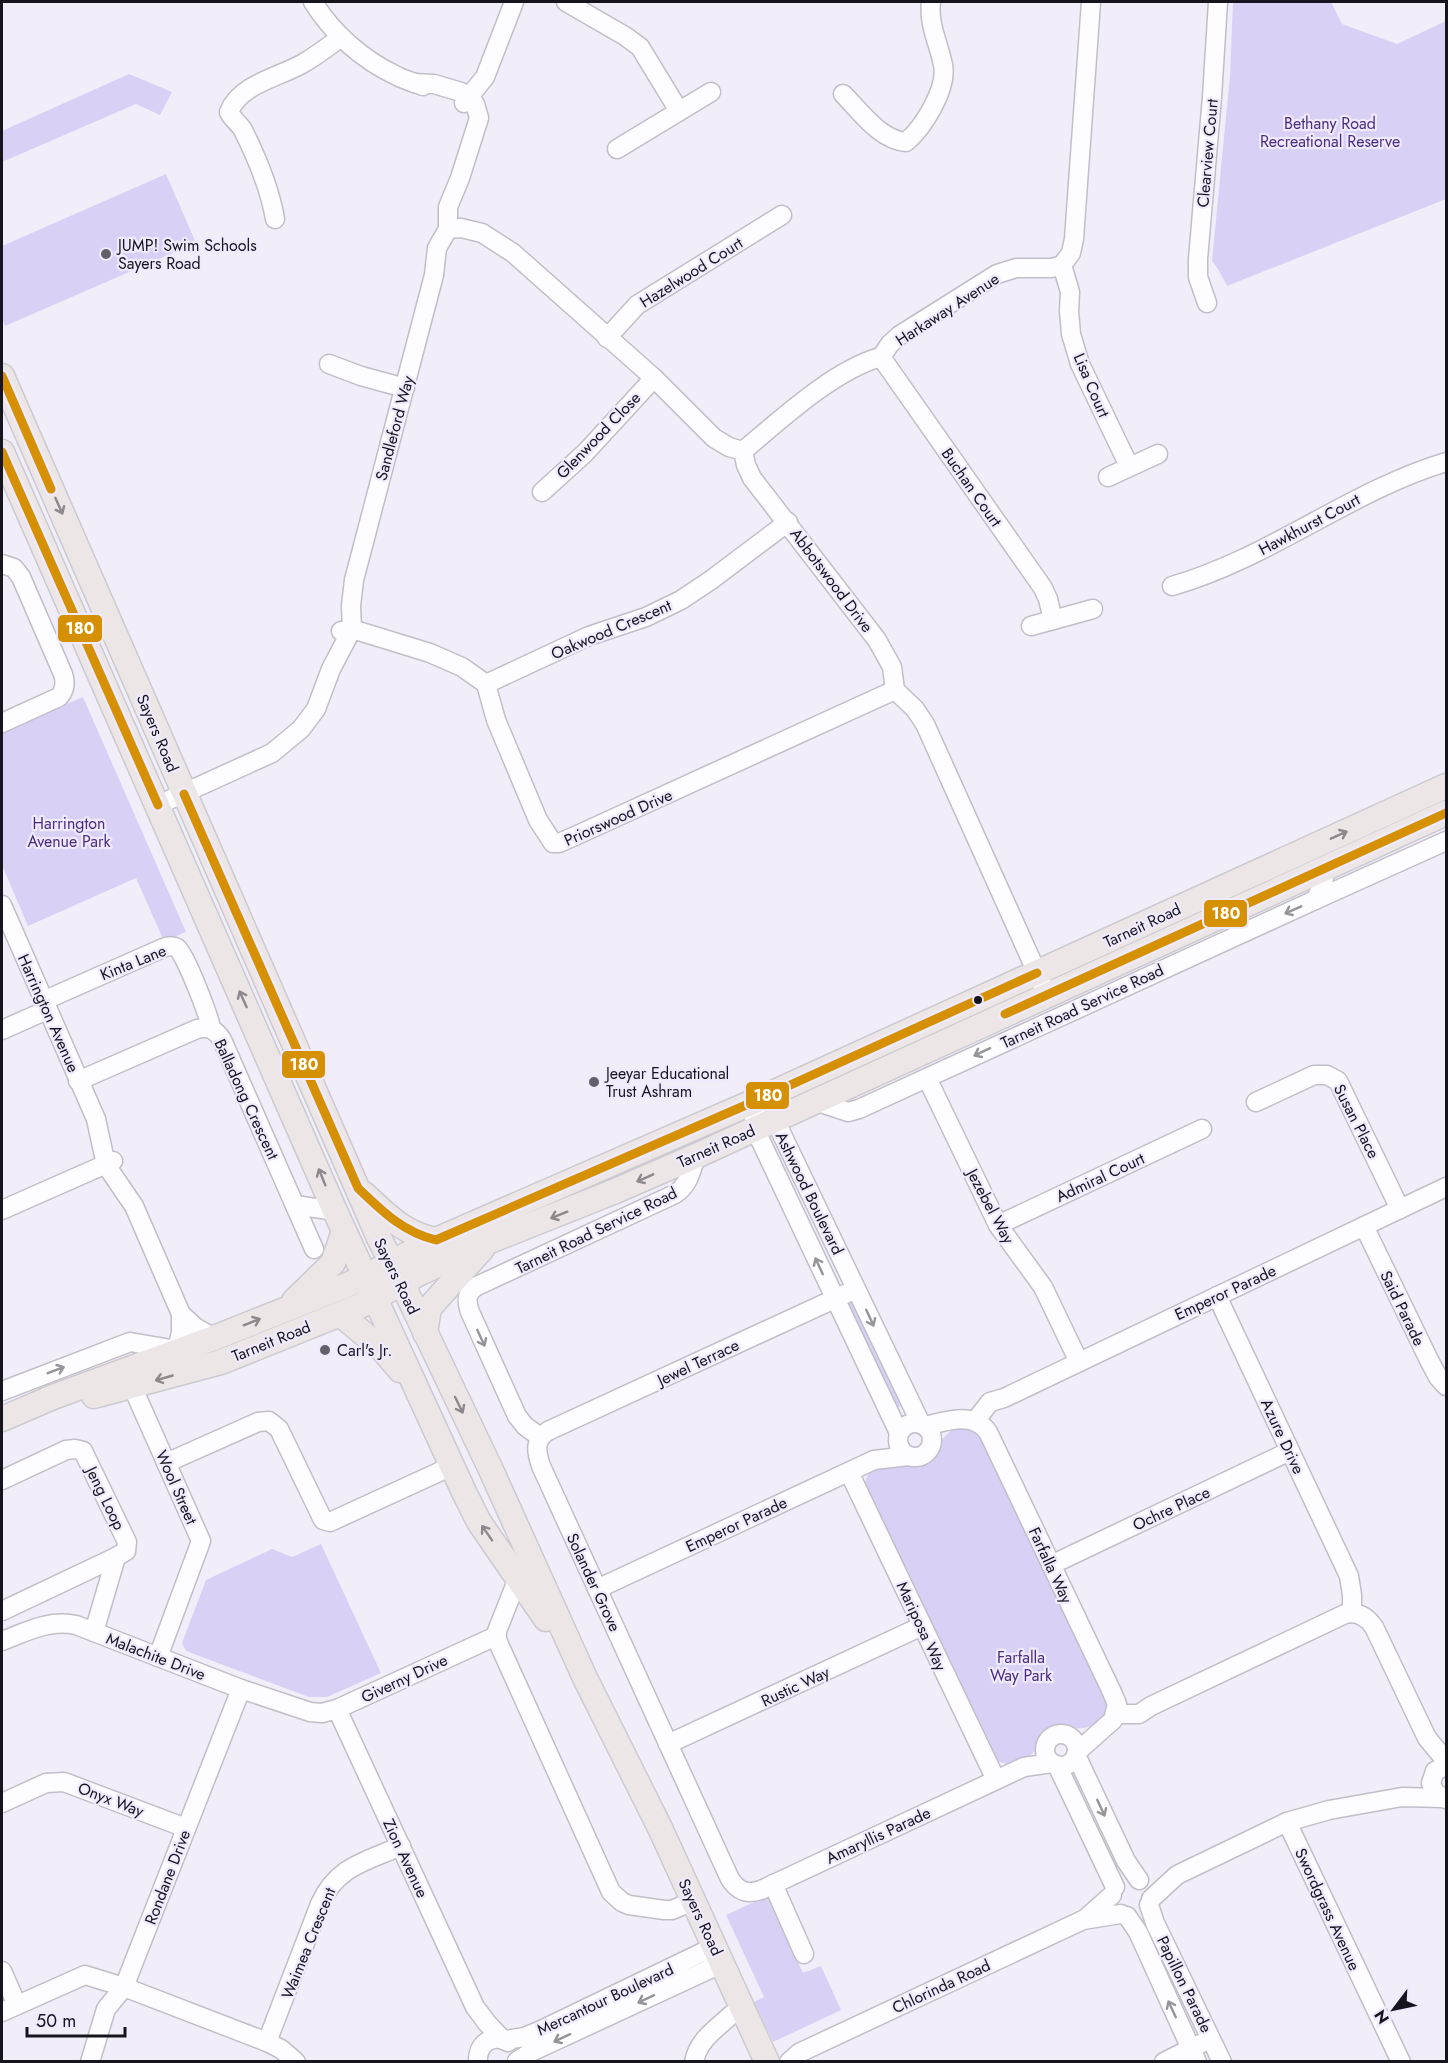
<svg xmlns="http://www.w3.org/2000/svg" width="1448" height="2063" viewBox="0 0 1448 2063" font-family="Jost,sans-serif">
<rect width="100%" height="100%" fill="#f1eefa"/>
<g fill="#d9d0f6">
<polygon points="1233,2 1331,2 1342,24 1397,44 1446,21 1446,199 1227,286 1218,269 1212,261 1230,76"/>
<polygon points="129,74 172,92 160,115 136,104 2,162 2,131"/>
<polygon points="166,174 196,243 5,326 2,318 2,246"/>
<polygon points="83,697 186,932 164,941 136,878 28,926 2,865 2,732"/>
<polygon points="854,1301 903,1405 895,1409 847,1304"/>
<path d="M 961,1426 L 979,1430 L 1109,1702 L 1108,1714 C 1097,1725 1087,1730 1071,1728 C 1064,1728 1059,1726 1052,1729 C 1043,1734 1041,1743 1035,1751 C 1024,1763 1006,1769 994,1758 L 865,1484 C 866,1469 886,1460 900,1460 C 908,1461 916,1464 924,1460 C 939,1453 938,1434 961,1426 Z"/>
<polygon points="321,1544 381,1673 327,1697 309,1697 186,1651 182,1643 206,1580 272,1549 292,1557"/>
<polygon points="767,1896 803,1973 821,1966 841,2010 773,2042 754,2002 764,1997 726,1915"/>
</g>
<g fill="none" stroke-linecap="round" stroke-linejoin="round">
<defs>
<g id="minor">
<path d="M 313,2 C 333,34 363,60 397,76 C 405,80 415,83 423,86"/>
<polyline points="566,2 625,36 640,47 679,111"/>
<path d="M 843,94 C 860,111 880,140 906,142 C 923,128 948,88 943,65 C 939,44 928,24 931,2"/>
<polyline points="464,103 485,77 514,2"/>
<polyline points="617,149 711,92"/>
<path d="M 275,219 C 270,189 257,158 243,130 C 239,123 232,119 229,112 C 240,84 279,77 302,64 C 316,56 328,47 341,37"/>
<polyline points="448,229 461,228 482,233 513,253 654,378 714,438 729,447 743,451 746,465 752,478 877,640 892,667 895,690 915,709 925,724 1047,995"/>
<polyline points="1062,265 1070,292 1069,311 1071,334 1080,364 1129,466"/>
<polyline points="1207,303 1198,277 1198,259 1212,97 1218,2"/>
<polyline points="607,338 637,305 782,215"/>
<polyline points="881,357 1043,588 1048,599 1053,620"/>
<polyline points="329,364 361,376 405,388"/>
<path d="M 743,451 C 780,420 835,369 881,357 L 890,344 L 900,335 L 997,274 L 1016,268 L 1052,268 L 1062,265 L 1071,253 L 1074,239 L 1091,2"/>
<polyline points="1108,477 1158,454"/>
<polyline points="542,492 585,453 654,378"/>
<path d="M 2,564 L 14,568 L 21,577 L 63,674 C 66,683 65,690 59,697 L 2,723"/>
<path d="M 1172,586 C 1270,558 1350,491 1446,462"/>
<polyline points="1031,626 1093,609"/>
<polyline points="341,631 352,629 430,653 462,667 486,684 496,720 538,820 553,843 559,843 575,836 895,690"/>
<polyline points="486,684 589,636 646,617 681,600 711,580 788,522"/>
<polyline points="158,805 272,753 301,729 316,709 331,669 352,629 351,606 354,580 434,275 437,248 448,229 448,207 460,178 479,118 475,104 469,97 461,92 434,84 414,83"/>
<polyline points="1315,900 1446,841"/>
<polyline points="2,905 96,1119 106,1165 134,1206 181,1314 195,1327 214,1338"/>
<path d="M 43,1001 L 163,948 C 168,946 172,945 177,948 C 185,953 209,1016 211,1028"/>
<polyline points="2,1030 47,1010"/>
<polyline points="927,1078 998,1225 1043,1287 1079,1362"/>
<path d="M 78,1081 L 197,1029 C 210,1026 217,1030 223,1042 L 314,1249"/>
<path d="M 815,1101 L 848,1112 L 859,1109 L 1315,900 C 1321,889 1327,881 1322,868"/>
<polyline points="1256,1102 1314,1075 1327,1075 1338,1081 1400,1209"/>
<polyline points="766,1113 775,1120 921,1424"/>
<polyline points="754,1116 755,1129 899,1433"/>
<polyline points="295,1205 335,1211"/>
<polyline points="2,1210 113,1161"/>
<polyline points="998,1225 1202,1129"/>
<polyline points="1364,1226 1429,1360 1438,1377 1446,1386"/>
<path d="M 856,1289 L 548,1431 C 534,1440 536,1451 541,1466 L 730,1879 C 738,1891 747,1895 761,1890 L 1024,1767 L 1052,1763"/>
<polyline points="1217,1296 1349,1576 1352,1595 1352,1613"/>
<polyline points="132,1386 201,1541 158,1657"/>
<polyline points="2,1391 130,1342 177,1350 181,1332 181,1314"/>
<polyline points="976,1420 990,1402 1004,1398 1446,1187"/>
<circle cx="915" cy="1440" r="17"/>
<path d="M 925,1426 C 947,1421 973,1411 988,1432 L 1111,1690 L 1117,1704 L 1113,1720 L 1077,1752"/>
<path d="M 540,1437 L 525,1426 L 517,1416 L 470,1312 C 466,1301 466,1293 477,1286 L 675,1194 C 689,1185 691,1171 696,1156"/>
<polyline points="166,1463 258,1422 269,1421 279,1429 323,1520 330,1522 452,1466"/>
<polyline points="849,1472 996,1780"/>
<polyline points="2,1480 66,1450 75,1449 83,1451 127,1542 126,1551 116,1557 94,1632"/>
<polyline points="1051,1565 1290,1451"/>
<polyline points="518,1578 497,1631 497,1640 611,1892 622,1902 629,1905 664,1910 672,1910 693,1901"/>
<polyline points="597,1589 874,1460 909,1456"/>
<polyline points="2,1611 116,1557"/>
<path d="M 2,1641 C 26,1632 49,1619 76,1625 L 241,1689 L 310,1712 L 322,1713 L 337,1709 L 496,1636"/>
<polyline points="337,1709 475,2007 487,2023 502,2039"/>
<path d="M 1116,1714 L 1139,1714 L 1151,1706 L 1345,1614 C 1358,1611 1367,1617 1374,1627 L 1427,1738 L 1446,1761"/>
<circle cx="1061" cy="1750" r="16"/>
<polyline points="668,1744 922,1626"/>
<polyline points="1076,1755 1126,1861 1139,1880"/>
<polyline points="1057,1765 1115,1887"/>
<polyline points="1446,1766 1435,1771 1431,1783 1435,1793 1446,1799"/>
<polyline points="2,1803 46,1783 64,1782 186,1828"/>
<polyline points="1287,1822 1401,2062"/>
<polyline points="773,1884 804,1954"/>
<polyline points="1151,1899 1177,1875 1287,1822 1329,1810 1402,1797 1442,1798"/>
<polyline points="1149,1905 1155,1923 1222,2062"/>
<polyline points="1127,1916 1138,1932 1197,2062"/>
<polyline points="1085,1919 1112,1895"/>
<polyline points="2,1971 17,2005"/>
<polyline points="2,2012 85,1975 124,1987 267,2042 281,2049 296,2062"/>
<polyline points="506,2040 524,2037 539,2031 703,1952 719,1956 710,1969 531,2052 517,2061"/>
<path d="M 267,2042 L 320,1904 C 337,1866 365,1862 401,1846"/>
<polyline points="90,2062 106,2009 124,1987 241,1689"/>
<path d="M 478,2062 C 477,2044 492,2033 508,2042"/>
<path d="M 694,2062 C 698,2040 716,2029 731,2015"/>
<polyline points="789,2062 799,2053 1083,1920 1121,1914"/>
<polyline points="1164,2062 1200,2044"/>
</g>
<g id="major">
<polyline points="2,376 379,1238 402,1283 491,1470 585,1678 660,1828 767,2062"/>
<polyline points="2,452 335,1211 464,1492 479,1522 546,1619"/>
<path d="M 364,1194 C 387,1215 403,1234 436,1240"/>
<polyline points="294,1301 333,1263 344,1231"/>
<polyline points="340,1314 382,1349 400,1370"/>
<polyline points="425,1333 429,1308 482,1249"/>
<polyline points="94,1396 221,1362 360,1306 420,1273 490,1241 613,1192 696,1156 1446,813"/>
<path d="M 2,1419 L 53,1397 L 214,1338 L 347,1285 C 377,1272 405,1254 436,1240 L 753,1102 L 1446,786"/>
</g>
</defs>
<use href="#minor" stroke="#c1bec8" stroke-width="21"/>
<use href="#major" stroke="#cccad0" stroke-width="27"/>
<use href="#minor" stroke="#fdfcfe" stroke-width="18"/>
<use href="#major" stroke="#ece6e6" stroke-width="24"/>
<defs>
<g id="bus-1">
<polyline points="2,376 51,489"/>
<polyline points="2,452 158,805"/>
<path d="M 184,794 L 358,1188 C 382,1211 403,1232 436,1240 L 753,1102 L 1037,973"/>
<polyline points="1005,1014 1446,813"/>
</g>
</defs>
<use href="#bus-1" stroke="#efeafe" stroke-width="14"/>
<use href="#bus-1" stroke="#d59004" stroke-width="9"/>
</g>
<defs><path id="oneway-shaft" d="M-6 0H5M1.5-3L5.5 0L1.5 3" fill="none" stroke-width="1.6" stroke-linecap="round" stroke-linejoin="round" transform="scale(1.5)"/></defs>
<g stroke="#8c888b">
<use href="#oneway-shaft" transform="translate(59 506) rotate(66)"/>
<use href="#oneway-shaft" transform="translate(1339 835) rotate(-24)"/>
<use href="#oneway-shaft" transform="translate(243 999) rotate(-114)"/>
<use href="#oneway-shaft" transform="translate(322 1177) rotate(-112)"/>
<use href="#oneway-shaft" transform="translate(645 1178) rotate(156)"/>
<use href="#oneway-shaft" transform="translate(559 1215) rotate(158)"/>
<use href="#oneway-shaft" transform="translate(252 1322) rotate(-22)"/>
<use href="#oneway-shaft" transform="translate(164 1378) rotate(164)"/>
<use href="#oneway-shaft" transform="translate(459 1405) rotate(64)"/>
<use href="#oneway-shaft" transform="translate(487 1533) rotate(-125)"/>
</g>
<g stroke="#959498">
<use href="#oneway-shaft" transform="translate(1293 910) rotate(156)"/>
<use href="#oneway-shaft" transform="translate(982 1052) rotate(155)"/>
<use href="#oneway-shaft" transform="translate(819 1266) rotate(-115)"/>
<use href="#oneway-shaft" transform="translate(870 1318) rotate(65)"/>
<use href="#oneway-shaft" transform="translate(481 1338) rotate(65)"/>
<use href="#oneway-shaft" transform="translate(56 1370) rotate(-21)"/>
<use href="#oneway-shaft" transform="translate(1101 1808) rotate(65)"/>
<use href="#oneway-shaft" transform="translate(646 1999) rotate(155)"/>
<use href="#oneway-shaft" transform="translate(1172 2009) rotate(-115)"/>
<use href="#oneway-shaft" transform="translate(562 2038) rotate(155)"/>
</g>
<g fill="#63606a" stroke="#efeafe" stroke-width="2">
<circle cx="106" cy="254" r="6"/>
<circle cx="594" cy="1082" r="6"/>
<circle cx="325" cy="1350" r="6"/>
</g>
<circle fill="#16141c" stroke="#efeafe" stroke-width="2" cx="978" cy="1000" r="5"/>
<g text-anchor="middle" stroke-width="4.5" stroke-linejoin="round" paint-order="stroke">
<g font-size="16" fill="#4a2c7f" stroke="#efeafe">
<text x="1330" y="129">Bethany Road<tspan x="1330" dy="18">Recreational Reserve</tspan></text>
<text x="69" y="829">Harrington<tspan x="69" dy="18">Avenue Park</tspan></text>
<text x="1021" y="1663">Farfalla<tspan x="1021" dy="18">Way Park</tspan></text>
</g>
<g font-size="16" fill="#16141c" stroke="#efeafe">
<text transform="translate(1207 153) rotate(-85)" y="6">Clearview Court</text>
<text transform="translate(691 272) rotate(-32)" y="6">Hazelwood Court</text>
<text transform="translate(947 309) rotate(-33)" y="6">Harkaway Avenue</text>
<text transform="translate(1092 385) rotate(67)" y="6">Lisa Court</text>
<text transform="translate(394 428) rotate(-75)" y="6">Sandleford Way</text>
<text transform="translate(598 435) rotate(-46)" y="6">Glenwood Close</text>
<text transform="translate(972 487) rotate(55)" y="6">Buchan Court</text>
<text transform="translate(1309 524) rotate(-28)" y="6">Hawkhurst Court</text>
<text transform="translate(832 580) rotate(53)" y="6">Abbotswood Drive</text>
<text transform="translate(611 629) rotate(-23)" y="6">Oakwood Crescent</text>
<text transform="translate(158 733) rotate(67)" y="6">Sayers Road</text>
<text transform="translate(618 817) rotate(-24)" y="6">Priorswood Drive</text>
<text transform="translate(1142 925) rotate(-25)" y="6">Tarneit Road</text>
<text transform="translate(133 962) rotate(-22)" y="6">Kinta Lane</text>
<text transform="translate(1082 1006) rotate(-25)" y="6">Tarneit Road Service Road</text>
<text transform="translate(49 1013) rotate(66)" y="6">Harrington Avenue</text>
<text transform="translate(247 1099) rotate(65)" y="6">Balladong Crescent</text>
<text transform="translate(1357 1121) rotate(63)" y="6">Susan Place</text>
<text transform="translate(716 1146) rotate(-24)" y="6">Tarneit Road</text>
<text transform="translate(1100 1177) rotate(-25)" y="6">Admiral Court</text>
<text transform="translate(810 1193) rotate(64)" y="6">Ashwood Boulevard</text>
<text transform="translate(991 1206) rotate(62)" y="6">Jezebel Way</text>
<text transform="translate(596 1230) rotate(-26)" y="6">Tarneit Road Service Road</text>
<text transform="translate(397 1276) rotate(64)" y="6">Sayers Road</text>
<text transform="translate(1225 1292) rotate(-25)" y="6">Emperor Parade</text>
<text transform="translate(1403 1308) rotate(64)" y="6">Said Parade</text>
<text transform="translate(271 1341) rotate(-22)" y="6">Tarneit Road</text>
<text transform="translate(698 1362) rotate(-25)" y="6">Jewel Terrace</text>
<text transform="translate(1283 1436) rotate(65)" y="6">Azure Drive</text>
<text transform="translate(177 1487) rotate(66)" y="6">Wool Street</text>
<text transform="translate(106 1498) rotate(64)" y="6">Jeng Loop</text>
<text transform="translate(1171 1508) rotate(-25)" y="6">Ochre Place</text>
<text transform="translate(736 1524) rotate(-25)" y="6">Emperor Parade</text>
<text transform="translate(1051 1565) rotate(65)" y="6">Farfalla Way</text>
<text transform="translate(594 1582) rotate(65)" y="6">Solander Grove</text>
<text transform="translate(922 1626) rotate(65)" y="6">Mariposa Way</text>
<text transform="translate(156 1656) rotate(21)" y="6">Malachite Drive</text>
<text transform="translate(404 1678) rotate(-25)" y="6">Giverny Drive</text>
<text transform="translate(795 1686) rotate(-25)" y="6">Rustic Way</text>
<text transform="translate(111 1799) rotate(21)" y="6">Onyx Way</text>
<text transform="translate(878 1835) rotate(-25)" y="6">Amaryllis Parade</text>
<text transform="translate(406 1858) rotate(65)" y="6">Zion Avenue</text>
<text transform="translate(167 1877) rotate(-69)" y="6">Rondane Drive</text>
<text transform="translate(1328 1909) rotate(65)" y="6">Swordgrass Avenue</text>
<text transform="translate(701 1917) rotate(65)" y="6">Sayers Road</text>
<text transform="translate(308 1943) rotate(-68)" y="6">Waimea Crescent</text>
<text transform="translate(1185 1984) rotate(64)" y="6">Papillon Parade</text>
<text transform="translate(941 1986) rotate(-25)" y="6">Chlorinda Road</text>
<text transform="translate(605 1999) rotate(-25)" y="6">Mercantour Boulevard</text>
</g>
<g font-size="16" fill="#16141c" stroke="#efeafe" text-anchor="start">
<text x="118" y="251">JUMP! Swim Schools<tspan x="118" dy="18">Sayers Road</tspan></text>
<text x="606" y="1079">Jeeyar Educational<tspan x="606" dy="18">Trust Ashram</tspan></text>
<text x="337" y="1356">Carl's Jr.</text>
</g>
</g>
<g stroke="#efeafe" stroke-width="2">
<rect x="57" y="614" width="46" height="29" rx="6" fill="#d59004"/>
<rect x="1203" y="899" width="45" height="29" rx="6" fill="#d59004"/>
<rect x="281" y="1050" width="45" height="29" rx="6" fill="#d59004"/>
<rect x="745" y="1081" width="45" height="29" rx="6" fill="#d59004"/>
</g>
<g font-size="16" text-anchor="middle" font-weight="bold" fill="#fff">
<text x="80" y="634">180</text>
<text x="1226" y="919">180</text>
<text x="304" y="1070">180</text>
<text x="768" y="1101">180</text>
</g>
<rect width="1448" height="2063" fill="none" stroke="#16141c" stroke-width="6"/>
<g transform="translate(1394 2009) rotate(238)" stroke="#efeafe" stroke-width="4.5" paint-order="stroke">
<path d="M0-4.5L10 22L0 15L-10 22Z" fill="#16141c"/>
<text y="-9" font-size="16" font-weight="bold" text-anchor="middle" fill="#16141c">N</text>
</g>
<path d="M27 2027v9h98v-9" fill="none" stroke="#16141c" stroke-width="3"/>
<text x="36" y="2027" font-size="18" fill="#16141c" stroke="#efeafe" stroke-width="4.5" paint-order="stroke">50 m</text>
</svg>
